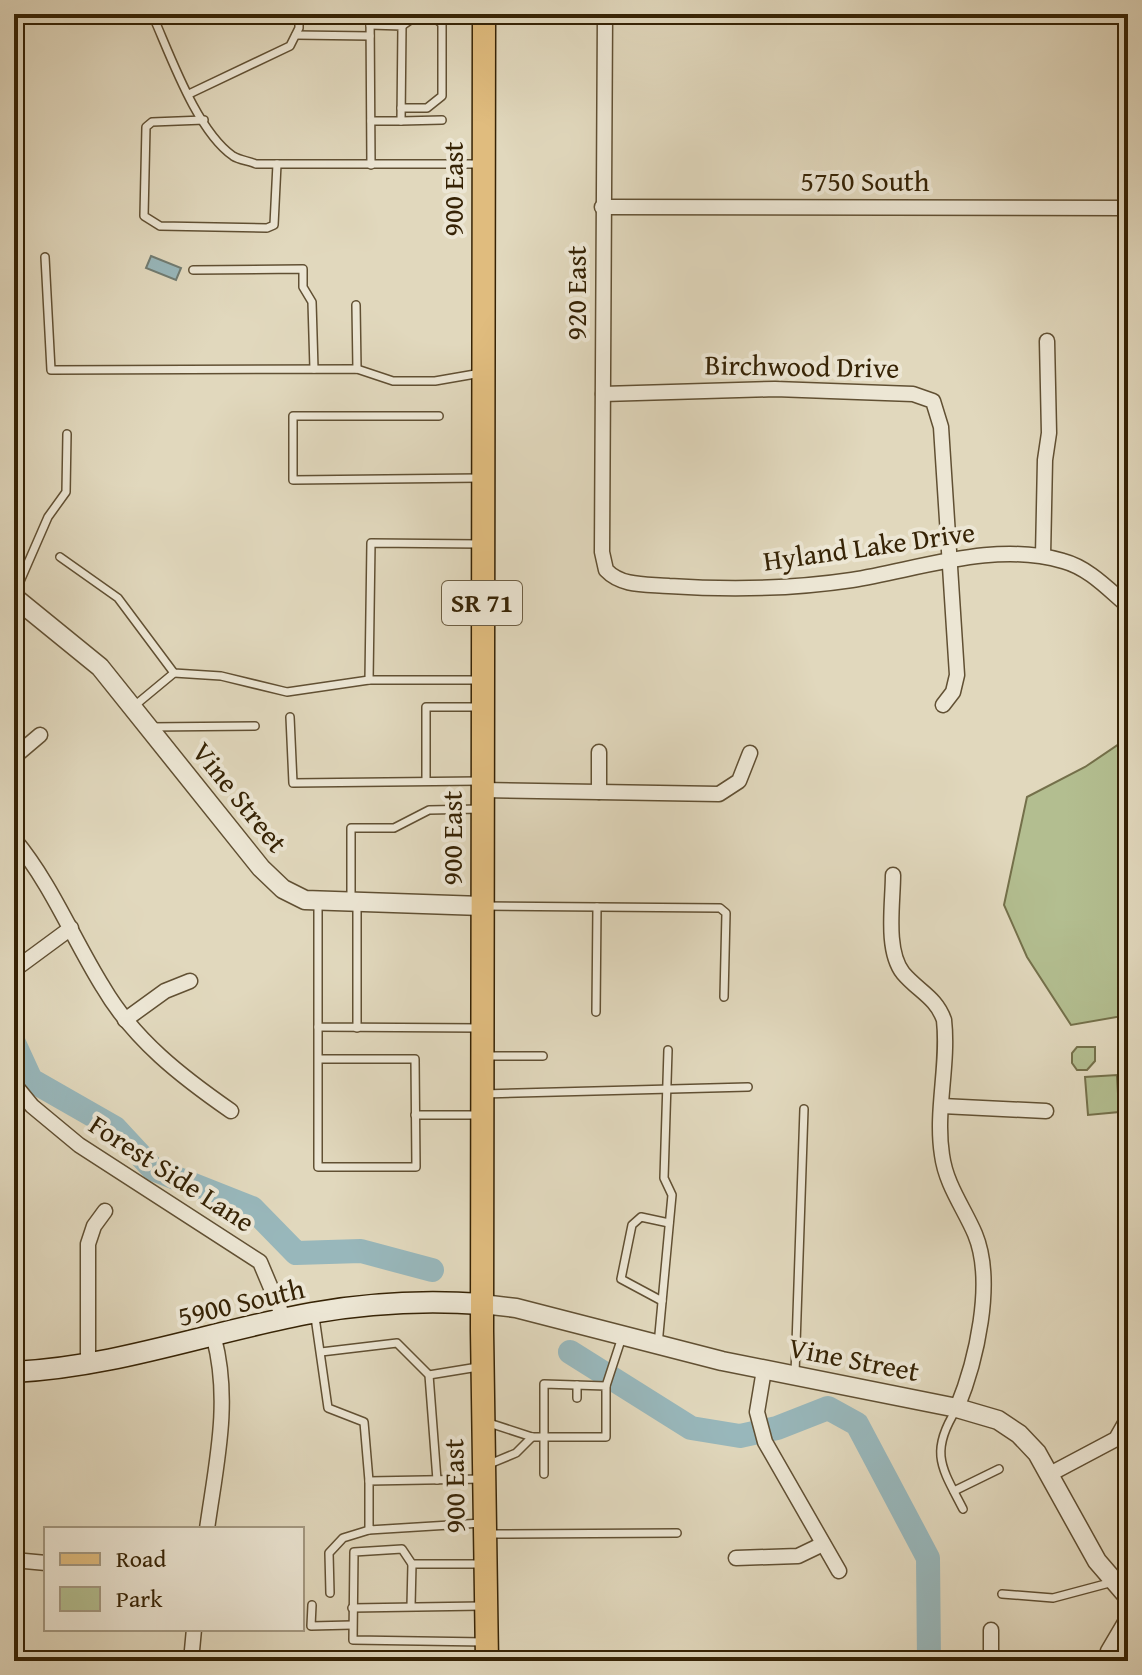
<svg xmlns="http://www.w3.org/2000/svg" width="1142" height="1675" viewBox="0 0 1142 1675" font-family="'Gentium Book Plus',serif">
<rect width="100%" height="100%" fill="#e1d8bd"/>
<filter id="stains"><feTurbulence type="fractalNoise" baseFrequency=".0025" numOctaves="4"/><feColorMatrix values="0 0 0 0 .2 0 0 0 0 .09 0 0 0 0 .02 0 0 0 .5 -.17"/></filter>
<radialGradient id="worn" r=".72"><stop offset=".6" stop-color="#630" stop-opacity="0"/><stop offset="1" stop-color="#630" stop-opacity=".3"/></radialGradient>
<g fill="#b3be90" stroke="#74704a" stroke-width="2">
<polygon points="1128,738 1128,1015 1071,1025 1027,957 1004,905 1027,797 1085,767"/>
<polygon points="1077,1047 1095,1047 1095,1061 1087,1070 1077,1070 1072,1063 1072,1053"/>
<polygon points="1117,1075 1119,1112 1088,1115 1085,1077"/>
</g>
<polygon fill="#98b7bb" stroke="#717c72" stroke-width="2" points="151,256 181,268 176,280 146,268"/>
<g fill="none" stroke-linecap="round" stroke-linejoin="round">
<g stroke="#98b7bb" stroke-width="24">
<polyline points="14,1043 31,1080 115,1128 153,1169 252,1208 296,1253 361,1251 432,1270"/>
<polyline points="570,1352 691,1428 740,1436 777,1428 828,1408 857,1424 928,1558 929,1661"/>
</g>
<defs>
<g id="service">
<path d="M 152,14 C 170,54 196,130 233,156 C 239,160 249,161 256,164 L 481,164"/>
<polyline points="370,14 371,165"/>
<polyline points="370,25 402,26 401,121 371,121"/>
<polyline points="402,26 419,14"/>
<polyline points="296,35 370,36"/>
<polyline points="189,94 290,46 299,28 299,14"/>
<polyline points="401,108 427,108 442,96 442,24 430,14"/>
<polyline points="204,120 152,122 146,127 144,216 160,226 267,228 274,225 277,164"/>
<polyline points="401,121 442,120"/>
<polyline points="45,257 51,370 357,369 393,381 435,381 481,373"/>
<polyline points="193,270 303,269 303,287 312,302 314,369"/>
<polyline points="356,305 357,369"/>
<polyline points="439,416 293,416 293,480 480,478"/>
<polyline points="60,557 118,598 174,673 221,676 287,692 369,680"/>
<polyline points="14,595 48,517 66,492 67,434"/>
<polyline points="478,680 369,680 371,543 480,544"/>
<polyline points="133,707 174,673"/>
<polyline points="290,717 293,783 480,781"/>
<polyline points="150,727 255,726"/>
<polyline points="426,781 426,707 481,707"/>
<polyline points="318,902 318,1027 480,1028"/>
<polyline points="351,902 351,828 394,828 429,810 480,809"/>
<polyline points="357,903 357,1028"/>
<polyline points="484,906 720,908 726,913 724,997"/>
<polyline points="596,1012 597,907"/>
<polyline points="318,1027 318,1167 416,1167 415,1059 318,1059"/>
<polyline points="485,1056 543,1056"/>
<polyline points="484,1094 748,1087"/>
<polyline points="415,1115 480,1115"/>
<polyline points="662,1301 621,1279 632,1225 641,1217 669,1223"/>
<polyline points="315,1317 328,1408 364,1422 369,1481"/>
<polyline points="658,1345 672,1195 664,1178 668,1050"/>
<polyline points="321,1352 397,1343 429,1375 437,1480"/>
<polyline points="795,1374 804,1109"/>
<polyline points="429,1375 478,1367"/>
<polyline points="606,1386 622,1337"/>
<polyline points="577,1398 577,1385"/>
<path d="M 956,1410 C 929,1453 942,1468 963,1509"/>
<polyline points="486,1422 532,1437 544,1437 544,1384 606,1386 606,1437 544,1437 544,1474"/>
<polyline points="487,1465 516,1453 532,1437"/>
<polyline points="482,1479 369,1481 369,1530 482,1523"/>
<polyline points="954,1491 999,1469"/>
<polyline points="487,1534 677,1533"/>
<polyline points="412,1564 402,1549 354,1552 353,1640 485,1642"/>
<polyline points="330,1593 329,1553 343,1538 369,1530"/>
<polyline points="1002,1594 1053,1598 1113,1582"/>
<polyline points="312,1605 311,1626 352,1625"/>
<polyline points="411,1606 412,1564 483,1564"/>
<polyline points="352,1608 482,1606"/>
</g>
<g id="minor">
<path d="M 605,14 L 602,552 L 606,570 C 622,587 647,584 669,586 C 730,590 792,589 852,580 C 920,569 995,541 1063,561 C 1089,568 1108,589 1128,606"/>
<polyline points="14,15 17,14"/>
<polyline points="602,207 1128,208"/>
<polyline points="603,394 775,389 913,394 933,401 941,427 957,675 953,692 943,705"/>
<polyline points="1043,556 1045,460 1049,433 1047,341"/>
<polyline points="599,752 599,792"/>
<polyline points="14,757 40,735"/>
<polyline points="482,790 719,794 739,781 750,753"/>
<path d="M 14,839 C 52,885 72,937 103,987 C 134,1040 182,1077 231,1111"/>
<path d="M 893,875 C 893,903 885,950 903,973 C 918,991 936,997 944,1020 C 949,1065 935,1111 942,1155 C 946,1185 964,1208 975,1234 C 995,1282 976,1362 957,1408"/>
<polyline points="14,970 71,928"/>
<polyline points="125,1020 165,991 190,981"/>
<polyline points="14,1084 32,1106 79,1145 260,1262 284,1319"/>
<polyline points="942,1106 1046,1111"/>
<polyline points="88,1366 88,1244 94,1226 105,1211"/>
<polyline points="764,1370 757,1412 765,1442 839,1571"/>
<polyline points="1050,1474 1116,1439 1128,1418"/>
<path d="M 207,1529 C 216,1464 231,1402 214,1338"/>
<polyline points="736,1558 798,1556 823,1544"/>
<polyline points="14,1560 46,1563"/>
<polyline points="191,1661 194,1629"/>
<polyline points="991,1661 991,1630"/>
<polyline points="1106,1661 1108,1651 1128,1617"/>
</g>
<g id="tertiary">
<polyline points="14,597 100,667 261,868 283,889 305,900 482,906"/>
<polyline points="482,1304 516,1308 722,1361 957,1408 998,1420 1019,1434 1037,1453 1097,1561 1128,1597"/>
</g>
<path id="secondary" d="M 14,1372 C 117,1367 212,1331 312,1313 C 368,1303 426,1300 482,1304"/>
<polyline id="primary" points="484,14 482,1331 487,1661"/>
</defs>
<use href="#service" stroke="#615033" stroke-width="10"/>
<use href="#minor" stroke="#615033" stroke-width="17"/>
<use href="#tertiary" stroke="#615033" stroke-width="21"/>
<use href="#secondary" stroke="#362305" stroke-width="23"/>
<use href="#primary" stroke="#362305" stroke-width="25"/>
<use href="#service" stroke="#ece6d4" stroke-width="7"/>
<use href="#minor" stroke="#ece6d4" stroke-width="14"/>
<use href="#tertiary" stroke="#ece6d4" stroke-width="18"/>
<use href="#secondary" stroke="#ece6d4" stroke-width="20"/>
<use href="#primary" stroke="#e0bc7e" stroke-width="22"/>
</g>
<g text-anchor="middle" stroke-width="8" stroke-linejoin="round" paint-order="stroke">
<rect fill="#ece6d4" stroke="#6d5e43" stroke-width="2" x="442" y="581" width="80" height="44" rx="6"/>
<g font-size="26" font-weight="bold" fill="#362305">
<text x="482" y="612">SR 71</text>
</g>
<g font-size="28" fill="#362305" stroke="#ece6d4">
<text x="865" y="191">5750 South</text>
<text transform="translate(453 189) rotate(-90)" y="10">900 East</text>
<text transform="translate(576 293) rotate(-90)" y="10">920 East</text>
<text transform="translate(802 366) rotate(1)" y="10">Birchwood Drive</text>
<text transform="translate(869 546) rotate(-8)" y="10">Hyland Lake Drive</text>
<text transform="translate(240 797) rotate(51)" y="10">Vine Street</text>
<text transform="translate(452 838) rotate(-90)" y="10">900 East</text>
<text transform="translate(172 1173) rotate(33)" y="10">Forest Side Lane</text>
<text transform="translate(241 1302) rotate(-13)" y="10">5900 South</text>
<text transform="translate(854 1359) rotate(11)" y="10">Vine Street</text>
<text transform="translate(454 1486) rotate(-91)" y="10">900 East</text>
</g>
</g>
<rect width="1142" height="1675" fill="none" stroke="#e1d8bd" stroke-width="48"/>
<rect x="16" y="16" width="1110" height="1643" fill="none" stroke="#362305" stroke-width="4"/>
<rect x="24" y="24" width="1094" height="1627" fill="none" stroke="#362305" stroke-width="2"/>
<rect x="44" y="1527" width="260" height="104" fill="#ece6d4" stroke="#a39881" stroke-width="2"/>
<rect x="60" y="1553" width="40" height="12" fill="#e0bc7e" stroke="#a39881" stroke-width="2"/>
<text x="116" y="1567" font-size="24" fill="#362305">Road</text>
<rect x="60" y="1587" width="40" height="24" fill="#b3be90" stroke="#a39881" stroke-width="2"/>
<text x="116" y="1607" font-size="24" fill="#362305">Park</text>
<rect width="100%" height="100%" filter="url(#stains)"/>
<rect width="100%" height="100%" fill="url(#worn)"/>
</svg>
